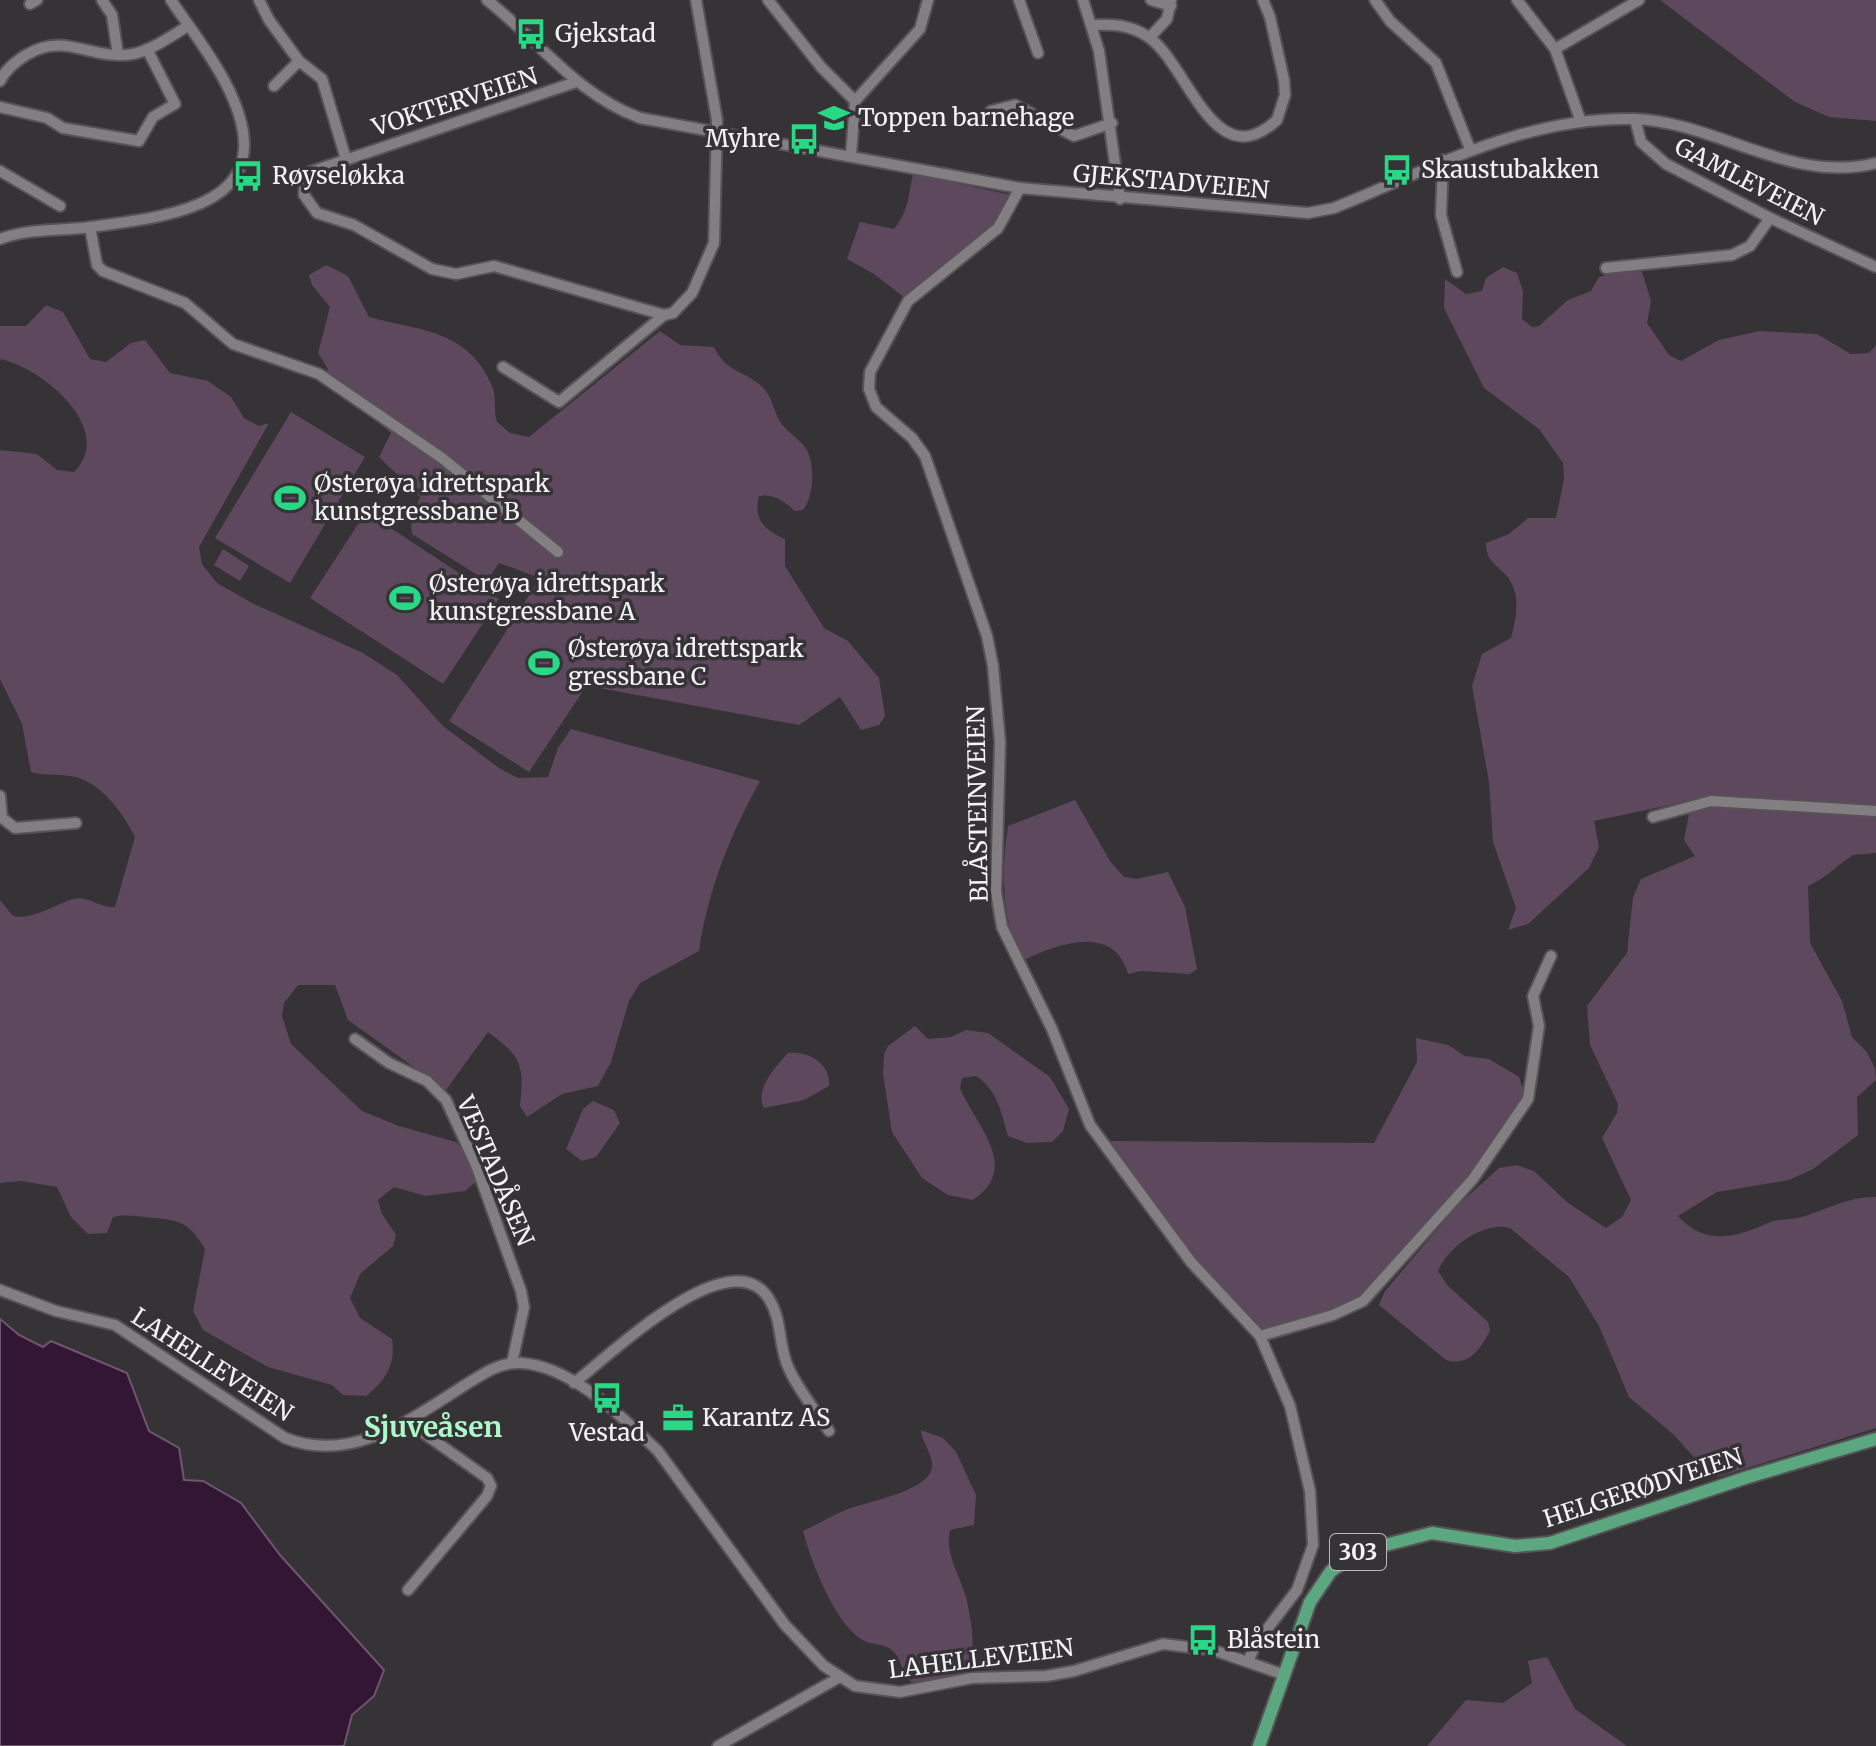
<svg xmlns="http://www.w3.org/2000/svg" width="1876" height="1746" viewBox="0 0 1876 1746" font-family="Merriweather,serif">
<rect width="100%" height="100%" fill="#363336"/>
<g fill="#5d485e">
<polygon points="1660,0 1876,0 1876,121 1829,117 1795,102"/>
<path d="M 913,174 L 1011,195 L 991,232 L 938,268 L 905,298 L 874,274 L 847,259 L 860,222 L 894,229 C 909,211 908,196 913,174 Z"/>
<path d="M 326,265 L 348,276 L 369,317 C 420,331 468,329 492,386 C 497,397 493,410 497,422 L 510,433 L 529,437 L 660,331 L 680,345 L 714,347 C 727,375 748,370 765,390 C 773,399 774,413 781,423 C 788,433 800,439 807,450 C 815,466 814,496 803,510 L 795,511 C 785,502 774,493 759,496 C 753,520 765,530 785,539 L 785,566 L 824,628 L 848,641 L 879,678 L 885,716 L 879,725 L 861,730 L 840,697 L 799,725 L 594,687 L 589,682 L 529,772 L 449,721 L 540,578 L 499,563 L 487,581 L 412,534 L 411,523 L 420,497 L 379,457 L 391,433 L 343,393 L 321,384 L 328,369 L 318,353 L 330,307 L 312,285 L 309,275 Z"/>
<path d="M 1503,267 L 1517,273 L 1523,291 L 1522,319 L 1532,327 L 1539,326 L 1568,300 L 1591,291 L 1599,277 L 1631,268 L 1642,272 L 1651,301 L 1647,323 L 1669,355 L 1681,361 L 1719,340 L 1760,331 L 1817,334 L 1851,354 L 1869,353 L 1876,345 L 1876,853 L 1853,855 C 1837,865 1825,879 1808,886 L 1810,943 L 1842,1001 L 1852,1037 L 1866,1051 L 1875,1068 L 1876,1080 L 1857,1097 L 1858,1135 L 1813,1169 L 1789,1180 L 1717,1192 L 1678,1216 C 1705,1246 1735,1238 1768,1223 C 1777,1219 1789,1220 1798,1218 C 1824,1211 1849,1196 1876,1197 L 1876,1428 L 1718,1477 L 1708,1473 L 1674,1435 L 1629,1397 L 1599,1326 L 1569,1277 L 1510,1228 C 1484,1221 1448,1247 1438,1271 L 1448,1286 L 1488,1322 L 1490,1331 C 1480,1349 1469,1367 1446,1360 L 1379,1305 L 1385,1291 L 1458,1205 L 1499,1168 L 1517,1165 L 1534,1171 L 1568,1203 L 1606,1228 L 1622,1217 L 1631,1200 L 1602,1138 L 1617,1113 L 1618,1104 L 1590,1045 L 1587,1006 L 1627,953 L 1633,897 L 1641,879 L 1695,856 L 1684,840 L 1689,814 L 1684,802 L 1594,821 L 1599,847 L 1589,868 L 1528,924 L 1508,930 L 1516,908 L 1493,842 L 1489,782 L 1472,686 L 1482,654 L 1511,638 C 1516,618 1522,593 1506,575 C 1495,564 1486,560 1486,543 L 1509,534 L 1528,518 L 1556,518 L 1564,479 L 1563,463 L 1539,429 L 1484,388 L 1444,308 L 1445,279 L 1466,294 L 1482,291 L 1486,278 Z"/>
<path d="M 46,305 L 63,312 L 90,359 L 106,362 L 131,343 L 145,340 L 170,373 L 208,381 L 231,397 L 244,418 L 259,426 L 269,423 L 199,547 L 202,564 L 217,583 L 252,603 L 363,653 L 397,675 L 443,726 L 499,768 L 518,778 L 548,777 L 558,748 L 571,729 L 760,781 C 730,835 708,890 699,951 L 640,983 L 629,1001 L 611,1062 L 598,1086 L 562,1094 L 527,1117 L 520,1106 C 524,1065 523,1058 488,1032 L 446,1090 L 348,1020 L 335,985 L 298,985 L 284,1003 L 282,1016 L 291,1044 L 362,1111 L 399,1126 L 456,1142 L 469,1158 L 477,1181 L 465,1191 L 425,1196 L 394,1187 L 378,1200 L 382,1214 L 396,1235 L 393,1246 L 360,1274 L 350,1298 L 360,1318 L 392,1339 C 396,1364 386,1380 366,1396 L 343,1395 L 332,1385 L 268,1367 L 203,1330 L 193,1311 L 205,1249 C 187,1218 177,1221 146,1217 C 134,1216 125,1214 113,1217 L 107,1233 L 88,1234 L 71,1217 L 57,1187 L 21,1181 L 0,1183 L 0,900 L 13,916 C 33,920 54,905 73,899 C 88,895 99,908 115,907 L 135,837 C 123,813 100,780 70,776 C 57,774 45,776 31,772 L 22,724 L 0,679 L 0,450 L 37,454 L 57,470 L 74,472 C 117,429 41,367 0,359 L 0,326 L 26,326 Z"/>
<polygon points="291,412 365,457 290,583 215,538"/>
<polygon points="366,512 499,599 443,684 310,598"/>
<polygon points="223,549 249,566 240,581 214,565"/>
<path d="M 1075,800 L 1110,861 L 1124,877 L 1137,879 L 1168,872 L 1185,907 L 1197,969 L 1190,974 L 1141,971 L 1128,974 C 1114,923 1057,944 1024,960 L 1019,958 C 1002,914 1001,872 1008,826 Z"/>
<path d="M 915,1026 L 928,1039 L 951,1037 L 966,1030 L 988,1033 L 1050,1077 L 1069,1109 L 1063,1131 L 1052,1142 L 1027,1143 L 1008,1136 C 1002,1114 997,1089 976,1076 L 962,1078 L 960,1088 C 975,1125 1022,1167 973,1200 L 948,1195 L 922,1178 L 892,1132 L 883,1074 L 884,1054 L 888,1046 Z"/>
<polygon points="1416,1038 1448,1045 1465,1056 1489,1059 1519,1077 1525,1094 1452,1197 1389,1268 1353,1303 1280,1329 1261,1330 1186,1247 1108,1141 1374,1143 1417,1062"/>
<path d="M 788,1053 C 808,1051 831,1063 829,1086 L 804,1100 L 764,1108 C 754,1090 776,1066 788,1053 Z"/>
<polygon points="593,1101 614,1110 620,1123 596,1157 582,1161 566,1149 583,1109"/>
<path d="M 921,1430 L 943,1438 L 956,1452 L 976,1495 L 974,1525 L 950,1530 C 944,1552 960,1576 966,1597 C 972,1623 976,1648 969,1674 L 913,1683 C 901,1674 903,1662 894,1652 C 884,1642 872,1646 861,1639 C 834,1622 811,1561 803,1531 C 818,1524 833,1515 848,1509 C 868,1502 924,1491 931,1471 C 936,1457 922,1445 921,1430 Z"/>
<polygon points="1547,1657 1575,1709 1627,1746 1427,1746 1466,1700 1503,1703 1532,1683 1528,1661"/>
</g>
<polygon fill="#331534" stroke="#6d576e" stroke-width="2" points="0,1319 19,1335 43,1347 51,1341 127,1373 149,1431 179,1448 184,1480 203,1481 241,1503 280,1555 384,1670 374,1696 352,1715 344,1746 0,1746"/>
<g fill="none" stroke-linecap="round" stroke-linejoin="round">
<defs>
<g id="minor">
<polyline points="102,0 112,15 118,55"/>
<polyline points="259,0 269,20 299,61 322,79 346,159"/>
<path d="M 487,0 C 539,41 576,94 640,118 L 1020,188 L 1308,213 L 1334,208 C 1432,169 1524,116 1634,119 C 1718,122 1791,185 1876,163"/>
<polyline points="768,0 821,67 855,101"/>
<polyline points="1019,0 1038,53"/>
<polyline points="1083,0 1099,51 1120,199"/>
<polyline points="1151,0 1171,6"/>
<polyline points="1375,0 1390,21 1436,63 1470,149"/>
<polyline points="1517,0 1555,49 1581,122"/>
<polyline points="30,4 37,0"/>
<path d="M 1093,25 C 1113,24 1130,25 1147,36 C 1188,62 1213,179 1277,120 L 1285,95 L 1284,80 L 1270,17 L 1263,0"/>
<polyline points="1150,37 1167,19 1171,0"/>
<polyline points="1555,49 1639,0"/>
<path d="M 0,81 C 6,69 15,62 26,55 C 66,31 91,61 133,54 C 152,50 171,36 188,26"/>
<polyline points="576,82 310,172 305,180 304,195 317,213 354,225 432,269 456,274 494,266 664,315 673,313 692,293 714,243 717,120 696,0"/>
<polyline points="274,86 299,61"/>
<polyline points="0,107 47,118 63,128 139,141 153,117 175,104 147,49"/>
<polyline points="991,111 1015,105 1074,136 1112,123"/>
<polyline points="1635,119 1641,142 1666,164 1770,218 1876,267"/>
<polyline points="851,156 855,101 920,29 928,0"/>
<polyline points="1443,160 1441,215 1457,272"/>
<polyline points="0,171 60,206"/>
<polyline points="1020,188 998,228 908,301 870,372 869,389 876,407 912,438 925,456 987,636 993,666 1000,742 996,892 1002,927 1052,1029 1090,1125 1191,1262 1260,1336 1290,1406 1310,1491 1313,1545 1297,1590 1255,1645 1248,1662"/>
<polyline points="90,227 97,265 103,271 185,303 233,344 319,374 442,458 558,552"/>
<path d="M 0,239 C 29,228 61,231 91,227 C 183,215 288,202 225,82 C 210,53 189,27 171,0"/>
<polyline points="1606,268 1732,255 1750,246 1770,218"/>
<polyline points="503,367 559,402 664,315"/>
<polyline points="0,796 2,818 15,828 76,823"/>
<polyline points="1653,817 1711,801 1876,811"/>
<polyline points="355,1039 389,1063 427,1081 446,1100 476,1165 521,1291 524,1307 512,1363"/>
<path d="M 0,1290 L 56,1311 L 115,1325 L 285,1438 C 351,1464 410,1420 465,1385 C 483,1374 499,1362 521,1363 C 572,1366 623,1418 658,1451 L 785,1625 L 824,1666 L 855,1686 L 900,1692 L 972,1678 L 1046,1676 L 1074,1671 L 1163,1644 L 1213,1650 L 1282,1674"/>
<polyline points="1260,1336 1333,1315 1363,1301 1473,1179 1528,1099 1539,1026 1533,996 1551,956"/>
<path d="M 574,1383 C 608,1357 731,1237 769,1299 C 783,1321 778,1347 789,1369 C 799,1391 816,1411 829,1431"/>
<polyline points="408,1422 487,1478 491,1486 487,1496 408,1590"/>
<polyline points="718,1746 840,1677"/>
</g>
<polyline id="major" points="1259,1746 1310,1602 1331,1571 1358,1552 1432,1533 1515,1546 1550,1543 1748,1477 1876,1439"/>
</defs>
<use href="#minor" stroke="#565256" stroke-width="14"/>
<use href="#major" stroke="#565256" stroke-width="16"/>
<use href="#minor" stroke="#827e82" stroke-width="10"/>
<use href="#major" stroke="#5ba780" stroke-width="12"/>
</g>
<defs>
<symbol id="bus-bare" viewBox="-9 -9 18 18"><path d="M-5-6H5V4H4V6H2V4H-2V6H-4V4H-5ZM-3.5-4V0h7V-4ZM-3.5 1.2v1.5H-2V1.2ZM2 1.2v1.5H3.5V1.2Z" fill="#27d885" stroke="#363336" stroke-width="2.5" paint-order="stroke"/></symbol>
<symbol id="school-bare" viewBox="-9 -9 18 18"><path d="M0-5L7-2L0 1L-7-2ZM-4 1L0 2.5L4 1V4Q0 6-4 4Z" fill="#27d885" stroke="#363336" stroke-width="2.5" paint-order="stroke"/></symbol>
<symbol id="stadium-bare" viewBox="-9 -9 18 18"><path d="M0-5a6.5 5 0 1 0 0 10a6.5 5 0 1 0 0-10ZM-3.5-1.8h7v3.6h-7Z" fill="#27d885" stroke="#363336" stroke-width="2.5" paint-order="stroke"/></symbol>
<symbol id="office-bare" viewBox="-9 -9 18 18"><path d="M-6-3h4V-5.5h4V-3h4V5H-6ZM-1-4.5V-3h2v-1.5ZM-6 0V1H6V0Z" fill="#27d885" stroke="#363336" stroke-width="2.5" paint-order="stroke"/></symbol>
</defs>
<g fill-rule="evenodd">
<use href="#bus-bare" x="509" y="12" width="44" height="44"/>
<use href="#school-bare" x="812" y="96" width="44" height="44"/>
<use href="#bus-bare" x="782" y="117" width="44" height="44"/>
<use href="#bus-bare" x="1375" y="148" width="44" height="44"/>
<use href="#bus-bare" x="226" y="154" width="44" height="44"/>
<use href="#stadium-bare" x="268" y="476" width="44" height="44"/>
<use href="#stadium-bare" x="383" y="576" width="44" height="44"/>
<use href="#stadium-bare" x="522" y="641" width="44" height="44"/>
<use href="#bus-bare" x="585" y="1376" width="44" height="44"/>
<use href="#office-bare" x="656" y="1396" width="44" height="44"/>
<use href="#bus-bare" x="1181" y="1618" width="44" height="44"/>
</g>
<g text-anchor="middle" stroke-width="7" stroke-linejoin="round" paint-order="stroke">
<rect fill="#363336" stroke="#bbb9bb" stroke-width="2" x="1330" y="1534" width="56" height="36" rx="6"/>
<g font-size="22" font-weight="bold" fill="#f4f2f4">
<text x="1358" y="1560">303</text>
</g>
<g font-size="24" fill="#f4f2f4" stroke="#363336" text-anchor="start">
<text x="555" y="42">Gjekstad</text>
<text x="858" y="126">Toppen barnehage</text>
<text x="780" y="147" text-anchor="end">Myhre</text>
<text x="1421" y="178">Skaustubakken</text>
<text x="272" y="184">Røyseløkka</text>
<text x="314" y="492">Østerøya idrettspark<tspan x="314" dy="28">kunstgressbane B</tspan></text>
<text x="429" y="592">Østerøya idrettspark<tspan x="429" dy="28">kunstgressbane A</tspan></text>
<text x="568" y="657">Østerøya idrettspark<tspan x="568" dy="28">gressbane C</tspan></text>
<text x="702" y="1426">Karantz AS</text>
<text x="607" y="1441" text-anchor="middle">Vestad</text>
<text x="1227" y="1648">Blåstein</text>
</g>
<g font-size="24" fill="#f4f2f4" stroke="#363336">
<text transform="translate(455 102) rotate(-18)" y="8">VOKTERVEIEN</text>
<text transform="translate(1171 182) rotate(5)" y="8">GJEKSTADVEIEN</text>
<text transform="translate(1749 182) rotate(27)" y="8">GAMLEVEIEN</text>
<text transform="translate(978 804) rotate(-91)" y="8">BLÅSTEINVEIEN</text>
<text transform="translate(495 1171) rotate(67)" y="8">VESTADÅSEN</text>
<text transform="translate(212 1365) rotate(33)" y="8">LAHELLEVEIEN</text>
<text transform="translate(1643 1488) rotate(-18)" y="8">HELGERØDVEIEN</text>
<text transform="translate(981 1659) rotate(-7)" y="8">LAHELLEVEIEN</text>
</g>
<g font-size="28" font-weight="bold" fill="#acf8c8" stroke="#363336">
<text x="433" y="1437">Sjuveåsen</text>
</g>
</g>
</svg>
